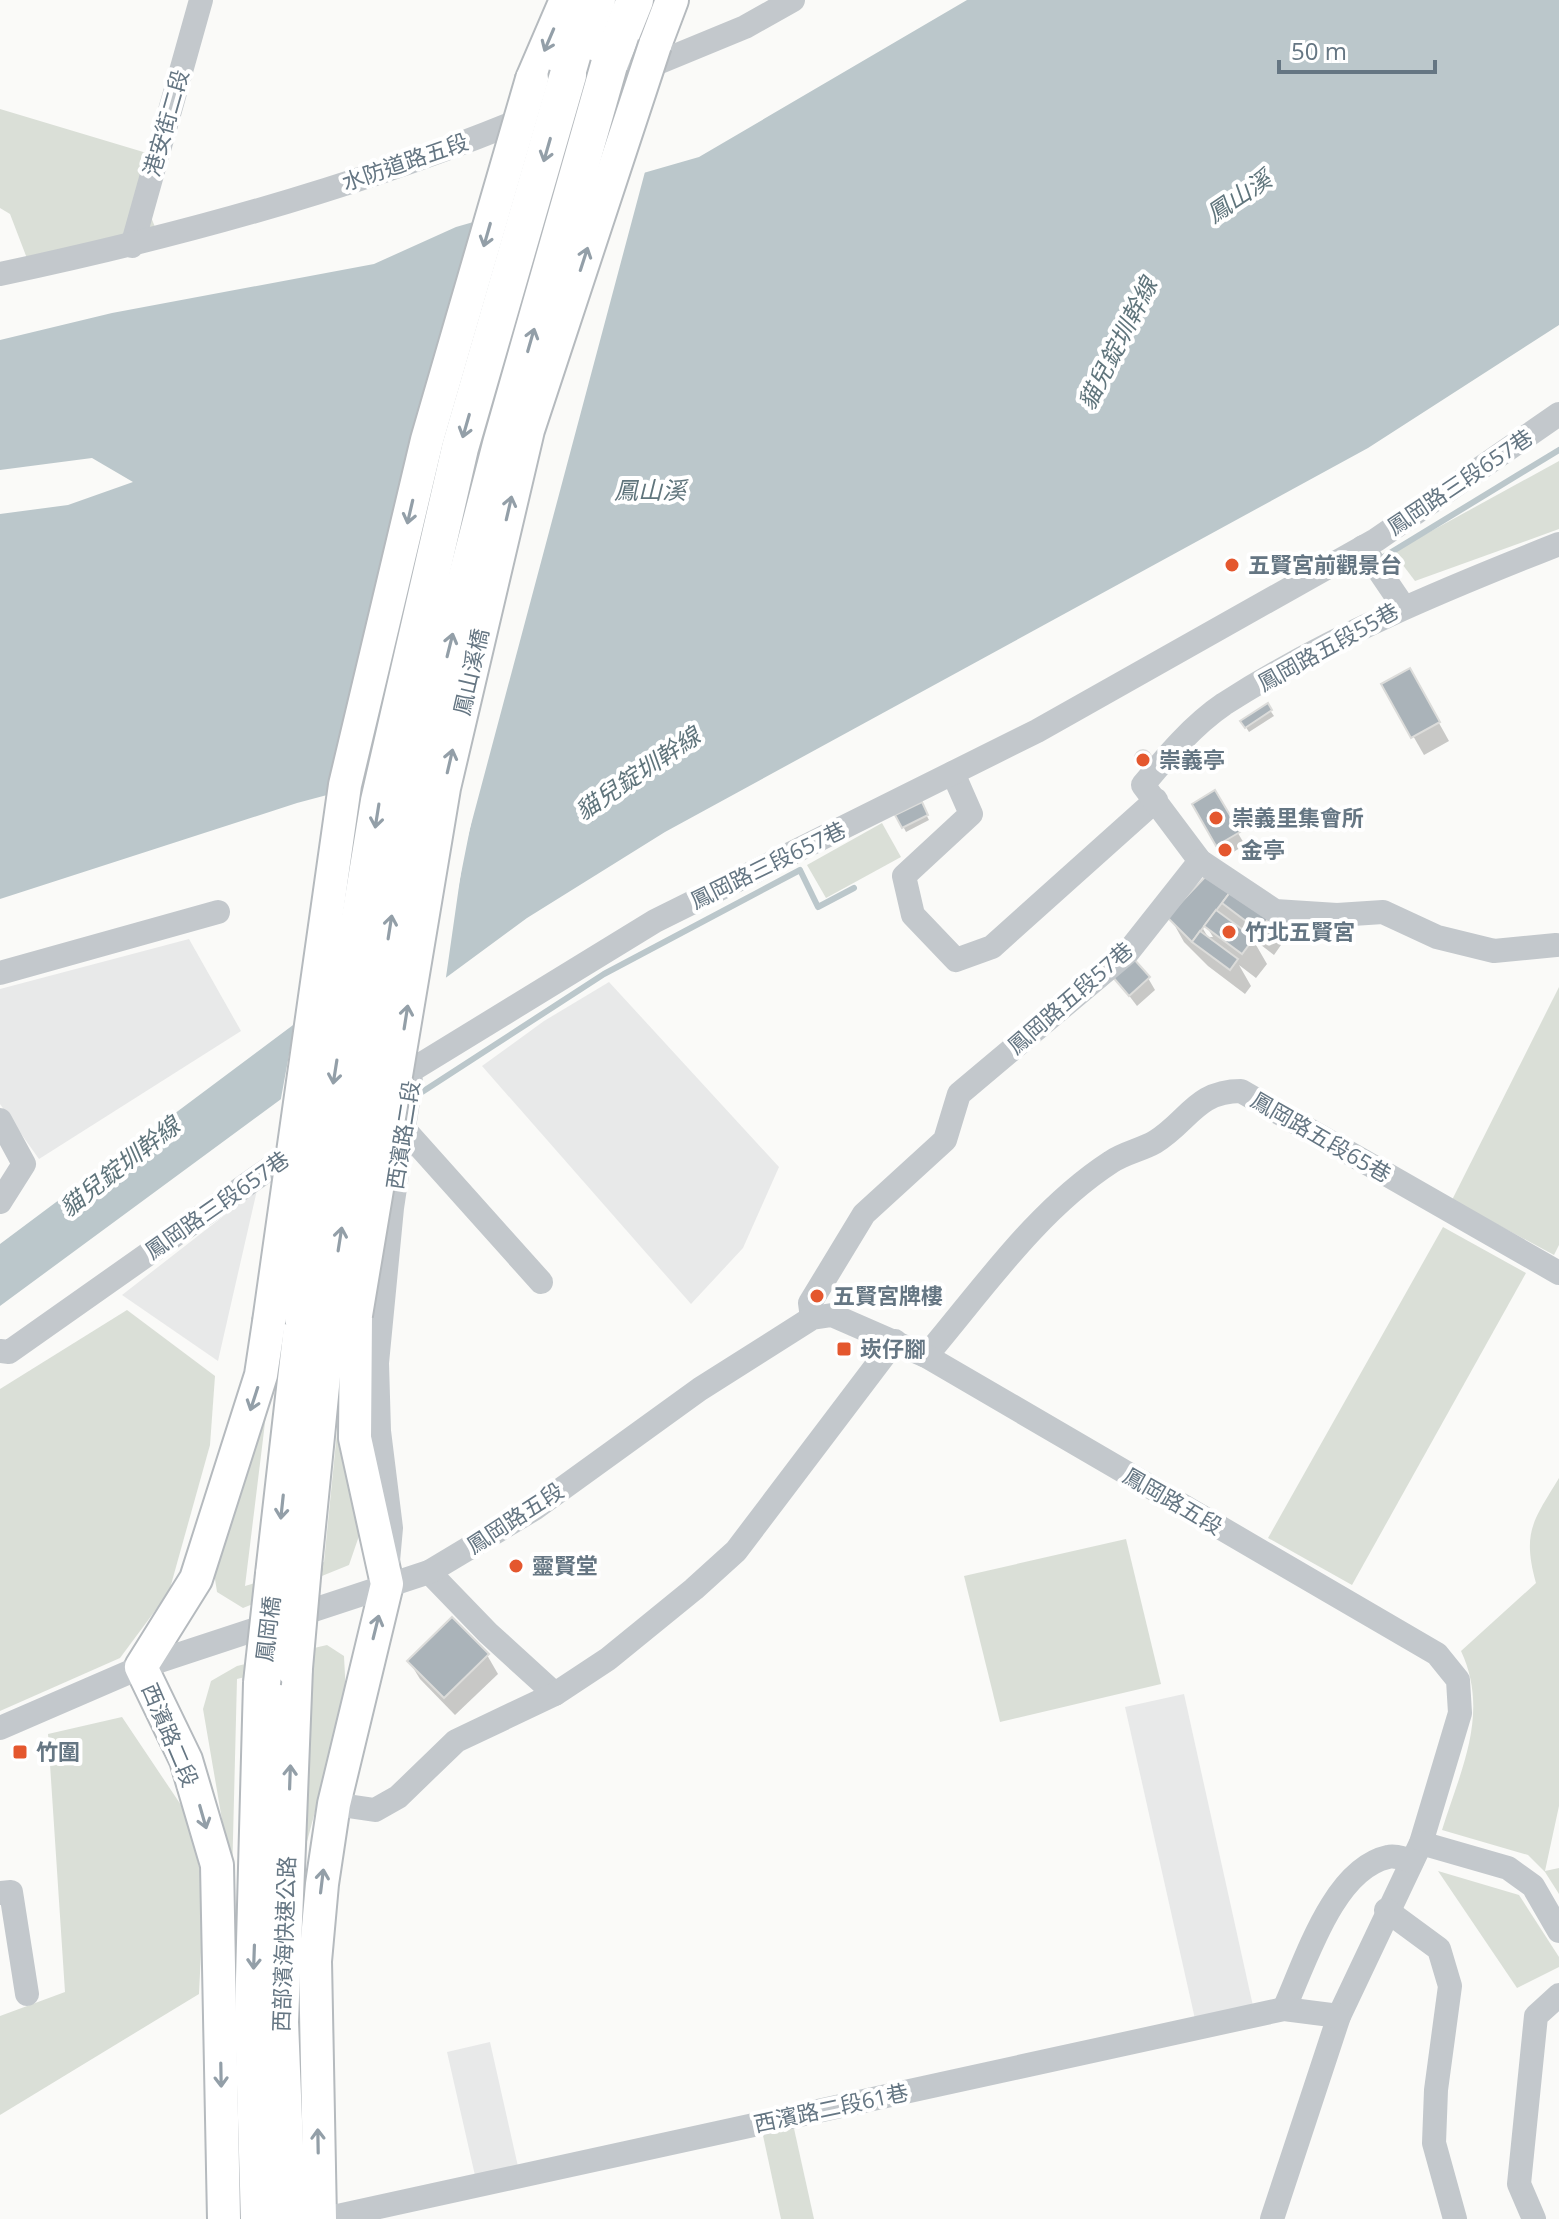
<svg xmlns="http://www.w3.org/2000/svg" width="1559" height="2219" viewBox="0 0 1559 2219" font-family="'Open Sans','Noto Sans TC',sans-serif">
<rect width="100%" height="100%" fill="#fafaf8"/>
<g fill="#e8e9e9">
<polygon points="189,939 241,1031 39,1159 0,1104 0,989"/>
<polygon points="609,982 779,1167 743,1248 691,1304 482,1066 544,1021"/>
<polygon points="257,1190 218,1361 122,1295"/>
<polygon points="1184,1694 1253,2006 1195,2019 1125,1707"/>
<polygon points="490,2042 519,2171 476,2180 447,2052"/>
</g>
<g fill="#dadfd7">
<polygon points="0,109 150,154 143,197 157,232 28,261 10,214 0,208"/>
<polygon points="1559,461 1559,529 1415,581 1393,552"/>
<polygon points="882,823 901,857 826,898 807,865"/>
<polygon points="1559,987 1559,1245 1554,1255 1452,1200"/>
<polygon points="1443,1227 1526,1273 1352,1585 1268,1538"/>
<polygon points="127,1310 215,1376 210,1445 169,1592 120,1658 0,1711 0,1389"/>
<polygon points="345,1352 360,1533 349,1565 243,1608 217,1592 213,1566 269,1390 245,1586 324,1562"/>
<path d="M 1559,1478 L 1559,1806 L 1545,1871 L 1559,1868 L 1559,1894 L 1545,1872 L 1528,1855 L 1442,1830 C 1461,1769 1490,1713 1461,1651 L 1536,1583 C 1522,1532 1533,1521 1559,1478 Z"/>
<polygon points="1126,1539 1161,1684 1000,1722 964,1576"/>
<polygon points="327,1645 344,1656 346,1695 304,1853 312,1660 237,1679 232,1878 203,1709 211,1681 237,1666"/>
<polygon points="122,1717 187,1814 204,1889 199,1994 0,2115 0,2016 65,1992 48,1734"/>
<polygon points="1438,1871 1519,1895 1559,1957 1559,1967 1517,1988"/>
<polygon points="793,2124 814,2219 781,2219 762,2131"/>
</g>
<polygon fill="#bbc7cb" points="967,0 1559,0 1559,325 1368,448 665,832 527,918 0,1306 0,1244 455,904 485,753 297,803 0,899 0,514 68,505 133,482 92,458 0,470 0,340 112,313 374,264 456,227 699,157"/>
<polygon fill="#fafaf8" points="646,168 464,851 445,984 279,1109 296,1017 451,902 480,757 337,797 480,216"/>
<g fill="#0003" fill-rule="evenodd">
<polygon points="1410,671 1449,741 1424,755 1384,685"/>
<polygon points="1267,706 1274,716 1249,732 1242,721"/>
<polygon points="1142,754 1150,759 1150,770 1138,761"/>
<polygon points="1214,793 1245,845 1225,857 1194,805"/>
<polygon points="921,805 929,820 906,832 898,816"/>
<path d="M 1208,877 L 1267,921 L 1281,945 L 1274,955 L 1252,938 L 1267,964 L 1256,978 L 1239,965 L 1251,986 L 1245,994 L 1208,966 L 1184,942 L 1170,917 ZM 1201,917 L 1213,937 L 1208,937 L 1197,919 Z"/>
<polygon points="1115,977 1148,978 1155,990 1137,1006"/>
<polygon points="487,1655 498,1674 455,1715 420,1679 409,1661"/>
</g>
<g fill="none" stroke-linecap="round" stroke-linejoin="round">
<g stroke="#bbc7cb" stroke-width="6">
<polyline points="1380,559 1559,450"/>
<polyline points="1352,573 1367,566"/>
<polyline points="419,1094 604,974 800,870 818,907 854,888"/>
</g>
</g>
<g fill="#aab3b9" stroke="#dcdcda" stroke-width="2">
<polygon points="1410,668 1440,722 1411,738 1381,684"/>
<polygon points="1268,703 1272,710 1245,728 1240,721"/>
<circle cx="1143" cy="758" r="8"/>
<polygon points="1215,790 1240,832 1216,846 1192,804"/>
<polygon points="922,802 928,815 902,828 895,815"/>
<polygon points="1207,875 1231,891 1192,942 1167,917"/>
<polygon points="1231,891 1268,919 1259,931 1222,903"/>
<polygon points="1216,910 1254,938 1242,954 1204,926"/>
<polygon points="1200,931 1238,959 1230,970 1192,942"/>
<polygon points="1133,958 1150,977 1129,996 1112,976"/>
<polygon points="452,1617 489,1654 444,1698 407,1661"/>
</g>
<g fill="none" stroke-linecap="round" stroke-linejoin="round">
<defs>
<g id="major">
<polyline points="655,45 672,0"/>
<polyline points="532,79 566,0"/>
<polyline points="224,2219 217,1865 186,1760 141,1667 196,1579 261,1375 269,1322"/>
<polyline points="320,2219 315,1961 322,1884 334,1804 387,1584 355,1438 356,1315"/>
</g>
<g id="highway">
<polyline points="609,65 635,0"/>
<polyline points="568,75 597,0"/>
<polyline points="303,1566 328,1316"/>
<polyline points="274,1574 303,1318"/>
<polyline points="259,2219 253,2016 262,1683"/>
<polyline points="288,2219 280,2022 294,1668"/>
</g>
</defs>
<use href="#major" stroke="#b5babe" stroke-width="36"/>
<use href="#highway" stroke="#b4b9bd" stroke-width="40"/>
<g stroke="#c3c8cc" stroke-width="24">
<polyline points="597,88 745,27 793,0"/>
<polyline points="132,246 201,0"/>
<path d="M 0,274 C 180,236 360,187 530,116"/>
<polyline points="1363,547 1403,606"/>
<polyline points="953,773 971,814 904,876 913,915 956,960 992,947 1156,800"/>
<path d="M 1556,945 L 1494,951 L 1437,937 L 1383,912 L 1337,915 L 1275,911 L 1200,861 L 1143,785 C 1167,756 1193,725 1224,704 C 1328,637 1445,589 1559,544"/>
<polyline points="0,973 218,912"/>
<polyline points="389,1084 655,921 1037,731 1376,540 1559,414"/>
<polyline points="0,1120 24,1164 0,1202"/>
<polyline points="404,1129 541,1282"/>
<polyline points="812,1318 810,1303 864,1214 945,1140 959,1094 1128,952 1200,861"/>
<polyline points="0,1351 9,1352 300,1147"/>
<path d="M 926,1356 C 982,1290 1037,1210 1111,1162 C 1124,1153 1141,1150 1155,1142 C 1189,1121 1196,1091 1241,1091 L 1559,1273"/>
<polyline points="388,1561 391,1528 379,1431 377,1363 392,1208 411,1081"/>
<polyline points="429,1572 488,1633 555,1694"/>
<polyline points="0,1728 141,1667 429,1572 534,1509 700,1389 812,1318 832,1315 926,1356 1437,1654 1458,1680 1460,1713 1421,1843 1339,2016 1272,2219"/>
<polyline points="334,1804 375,1810 398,1797 456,1741 555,1694 608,1659 694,1589 736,1551 895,1341"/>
<polyline points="1421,1843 1508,1868 1533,1886 1559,1931"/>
<polyline points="0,1893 11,1892 27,1994"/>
<polyline points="1386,1910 1439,1949 1450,1986 1436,2090 1434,2143 1455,2219"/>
<path d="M 1284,2009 C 1305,1963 1333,1869 1388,1857 C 1395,1855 1404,1859 1412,1861"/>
<polyline points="324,2219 1284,2009 1339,2016"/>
<polyline points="1534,2219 1519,2184 1536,2016 1559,1995"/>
</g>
<use href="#major" stroke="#fff" stroke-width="32"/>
<use href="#highway" stroke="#fff" stroke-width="36"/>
<defs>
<g id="major-bridge">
<polyline points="356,1315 444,788 528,430 655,45"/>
<polyline points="269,1322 345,785 427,440 532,79"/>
</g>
<g id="highway-bridge">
<polyline points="328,1316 411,793 501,444 609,65"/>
<polyline points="303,1318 307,1241 379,801 460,448 568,75"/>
<polyline points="294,1668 303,1566"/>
<polyline points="262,1683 274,1574"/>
</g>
</defs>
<use href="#major-bridge" stroke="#b5babe" stroke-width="36" stroke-linecap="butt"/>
<use href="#highway-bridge" stroke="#b4b9bd" stroke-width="40" stroke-linecap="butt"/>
<use href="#major-bridge" stroke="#fff" stroke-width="32"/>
<use href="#highway-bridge" stroke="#fff" stroke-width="36"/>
</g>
<defs><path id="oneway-shaft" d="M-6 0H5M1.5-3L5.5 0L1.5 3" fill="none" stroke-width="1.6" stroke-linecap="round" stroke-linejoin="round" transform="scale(2)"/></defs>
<g stroke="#939fa8">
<use href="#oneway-shaft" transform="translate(549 40) rotate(113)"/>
<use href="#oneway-shaft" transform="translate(547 150) rotate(106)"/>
<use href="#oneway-shaft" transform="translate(487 235) rotate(106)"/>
<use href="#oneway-shaft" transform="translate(584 259) rotate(-72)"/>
<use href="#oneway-shaft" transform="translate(531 340) rotate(-74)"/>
<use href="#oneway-shaft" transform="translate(466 426) rotate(106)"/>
<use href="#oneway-shaft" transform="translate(509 508) rotate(-77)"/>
<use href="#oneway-shaft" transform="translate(410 512) rotate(103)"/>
<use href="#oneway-shaft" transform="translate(450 645) rotate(-76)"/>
<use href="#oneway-shaft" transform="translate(450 761) rotate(-77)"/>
<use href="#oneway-shaft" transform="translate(377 816) rotate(99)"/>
<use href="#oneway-shaft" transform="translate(390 927) rotate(-81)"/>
<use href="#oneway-shaft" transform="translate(406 1017) rotate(-81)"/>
<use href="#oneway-shaft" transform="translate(335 1072) rotate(99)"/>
<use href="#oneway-shaft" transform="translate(340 1239) rotate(-81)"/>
<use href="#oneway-shaft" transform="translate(254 1399) rotate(108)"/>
<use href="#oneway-shaft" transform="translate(282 1507) rotate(96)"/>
<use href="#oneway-shaft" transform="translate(376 1627) rotate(-76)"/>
<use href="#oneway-shaft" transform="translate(290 1777) rotate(-88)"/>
<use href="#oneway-shaft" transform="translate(203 1817) rotate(74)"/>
<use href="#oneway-shaft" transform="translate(322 1881) rotate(-83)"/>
<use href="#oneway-shaft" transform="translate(254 1957) rotate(92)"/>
<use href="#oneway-shaft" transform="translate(221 2075) rotate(89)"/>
<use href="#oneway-shaft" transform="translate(318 2141) rotate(-91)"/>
</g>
<g fill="#e4572e" stroke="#fff" stroke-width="3">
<circle cx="1232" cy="565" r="8"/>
<circle cx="1143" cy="760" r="8"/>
<circle cx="1216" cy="818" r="8"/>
<circle cx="1225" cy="850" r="8"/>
<circle cx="1229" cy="932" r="8"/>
<circle cx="817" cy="1296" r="8"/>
<rect x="836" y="1341" width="16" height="16" rx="4"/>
<circle cx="516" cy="1566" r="8"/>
<rect x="12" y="1744" width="16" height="16" rx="4"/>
</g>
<g text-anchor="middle" stroke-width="8" stroke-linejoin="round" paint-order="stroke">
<g font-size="22" fill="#657683" stroke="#fff">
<text transform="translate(166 123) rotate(-74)" y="8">港安街二段</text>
<text transform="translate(405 162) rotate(-19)" y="8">水防道路五段</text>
<text transform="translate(1460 482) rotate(-34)" y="8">鳳岡路三段657巷</text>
<text transform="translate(1328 647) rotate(-29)" y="8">鳳岡路五段55巷</text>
<text transform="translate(471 672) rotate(-77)" y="8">鳳山溪橋</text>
<text transform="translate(768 865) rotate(-26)" y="8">鳳岡路三段657巷</text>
<text transform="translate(1070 998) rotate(-41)" y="8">鳳岡路五段57巷</text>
<text transform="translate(403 1135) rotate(-81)" y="8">西濱路二段</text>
<text transform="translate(1321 1137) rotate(30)" y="8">鳳岡路五段65巷</text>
<text transform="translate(217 1205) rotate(-35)" y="8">鳳岡路三段657巷</text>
<text transform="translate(1173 1501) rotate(30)" y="8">鳳岡路五段</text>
<text transform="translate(515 1518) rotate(-33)" y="8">鳳岡路五段</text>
<text transform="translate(268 1629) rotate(-83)" y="8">鳳岡橋</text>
<text transform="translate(170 1735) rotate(67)" y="8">西濱路二段</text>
<text transform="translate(284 1944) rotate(-88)" y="8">西部濱海快速公路</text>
<text transform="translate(831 2108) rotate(-12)" y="8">西濱路二段61巷</text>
</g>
<g font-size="22" font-weight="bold" fill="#657683" stroke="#fff" text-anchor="start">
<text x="1248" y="573">五賢宮前觀景台</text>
<text x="1159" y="768">崇義亭</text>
<text x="1232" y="826">崇義里集會所</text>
<text x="1241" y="858">金亭</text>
<text x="1245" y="940">竹北五賢宮</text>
<text x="833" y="1304">五賢宮牌樓</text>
<text x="860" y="1357">崁仔腳</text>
<text x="532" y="1574">靈賢堂</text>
<text x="36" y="1760">竹圍</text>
</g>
<g font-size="24" font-style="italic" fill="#60757c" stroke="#fff">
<text transform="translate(1239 197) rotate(-34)" y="8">鳳山溪</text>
<text transform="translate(1118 344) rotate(-63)" y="8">貓兒錠圳幹線</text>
<text x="650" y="499">鳳山溪</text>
<text transform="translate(638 774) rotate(-34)" y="8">貓兒錠圳幹線</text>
<text transform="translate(120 1167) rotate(-38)" y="8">貓兒錠圳幹線</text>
</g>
</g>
<path d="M1279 60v12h156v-12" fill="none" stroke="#657683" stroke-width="4"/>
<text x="1291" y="60" font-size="24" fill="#657683" stroke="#ffffff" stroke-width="6" paint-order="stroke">50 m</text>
</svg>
